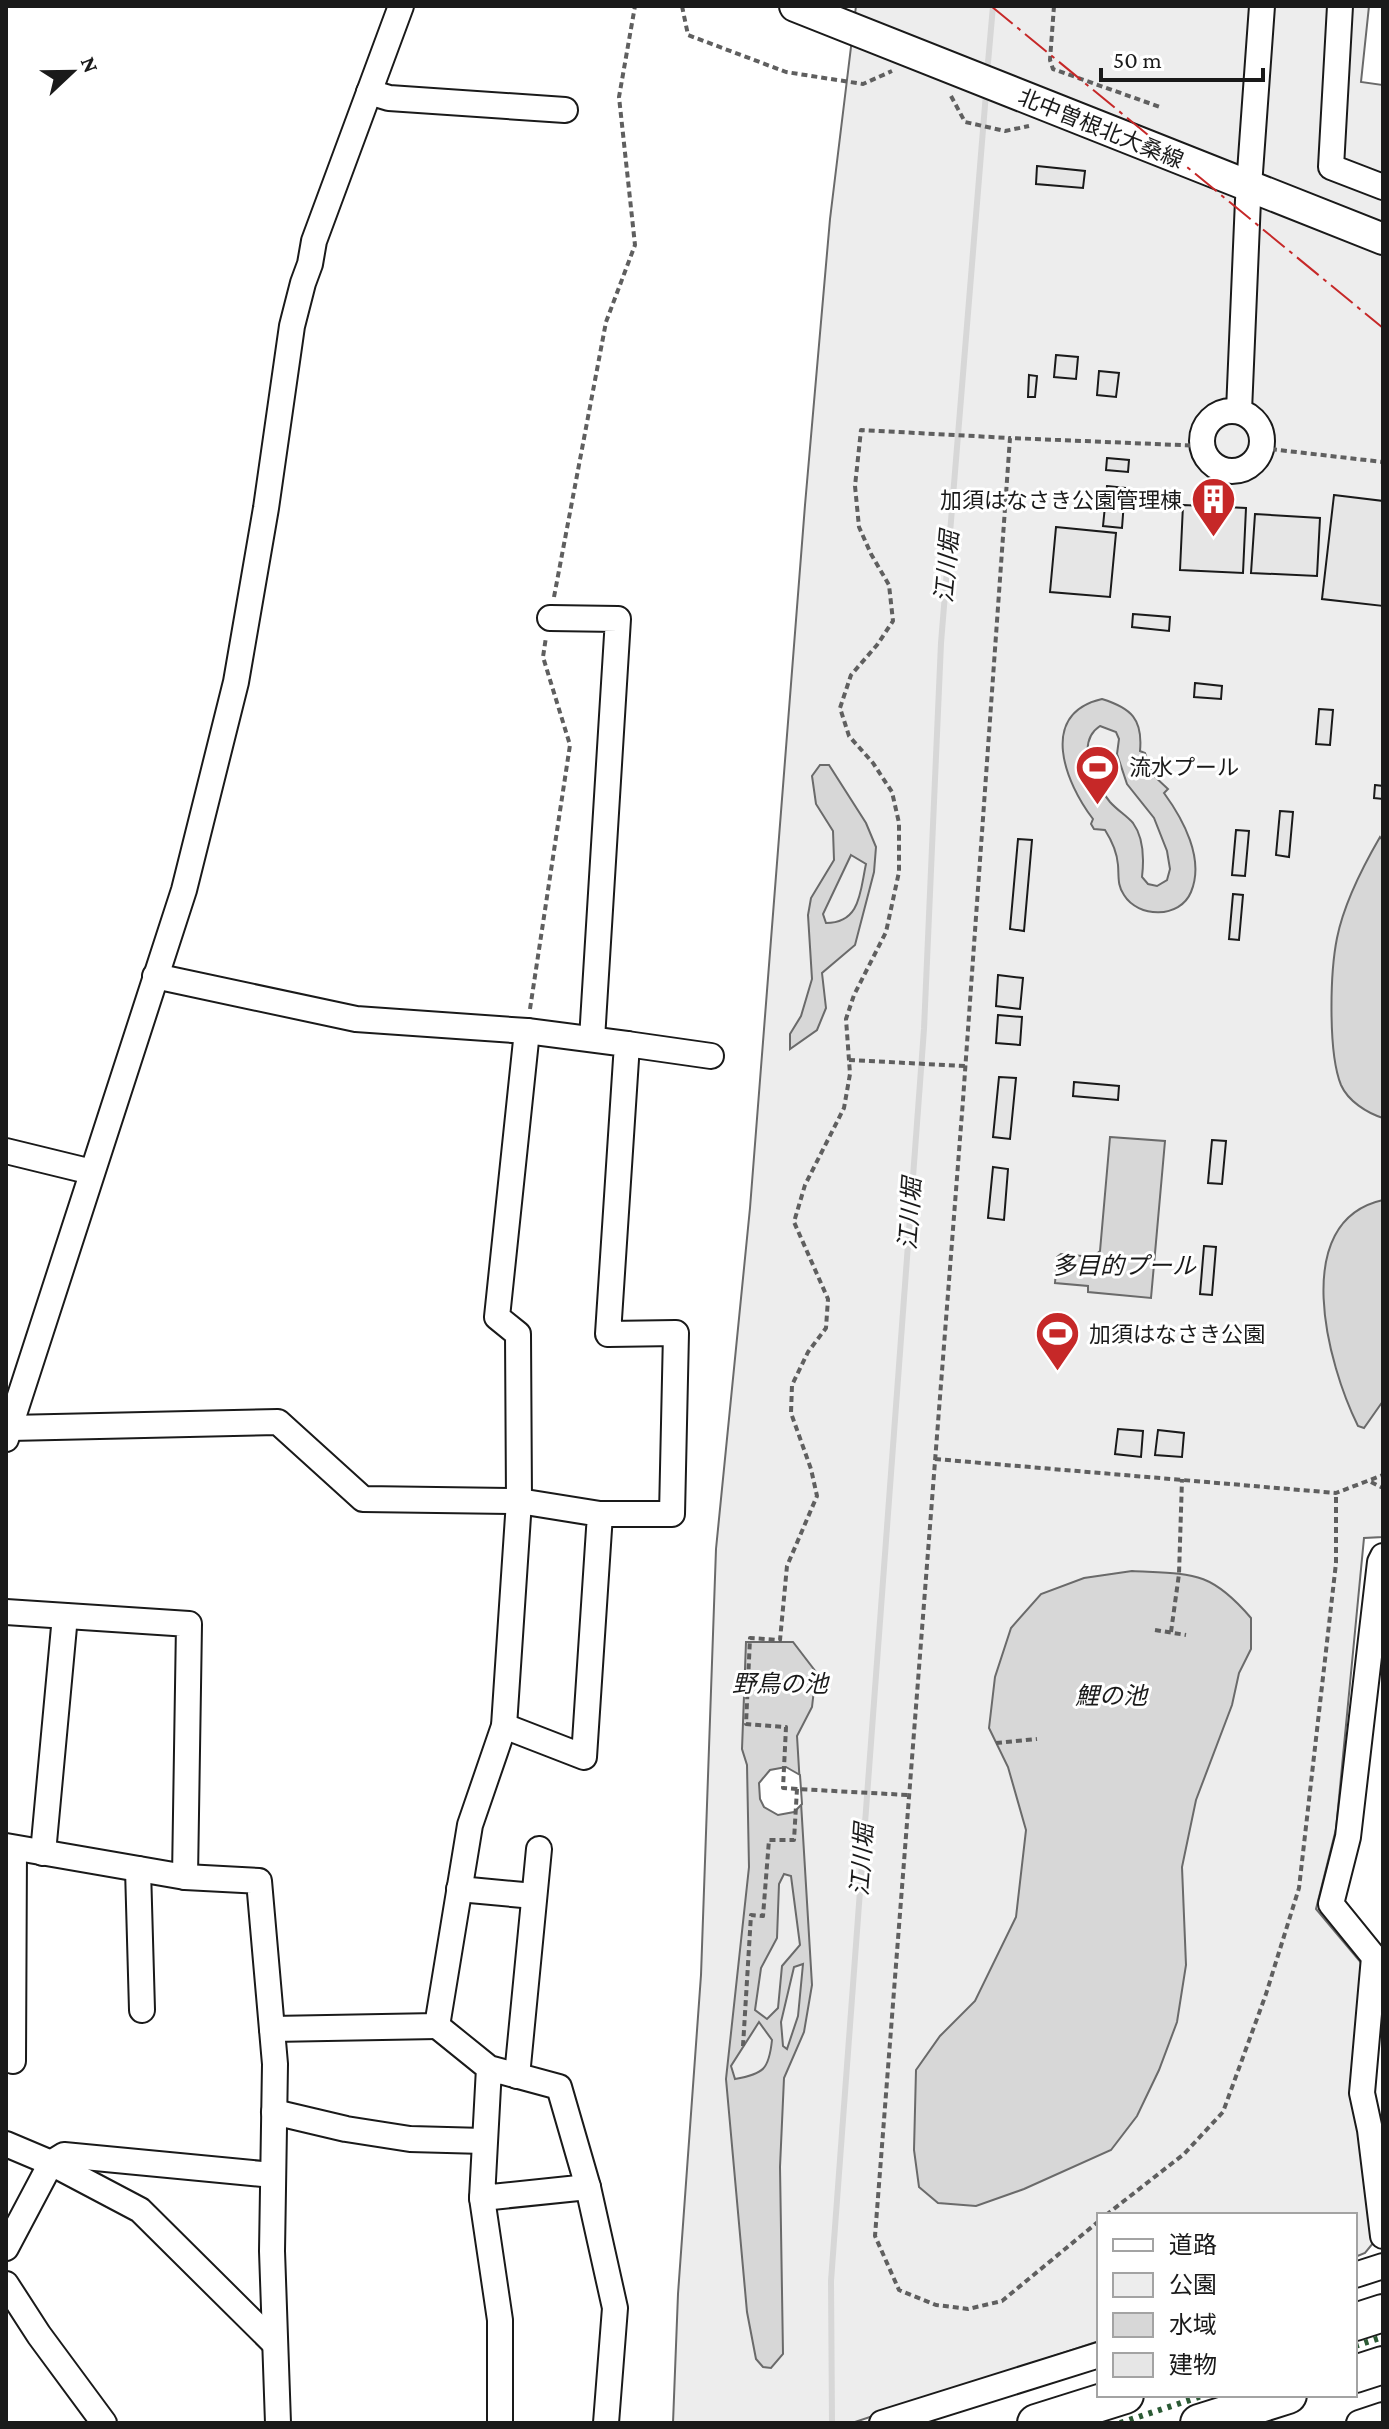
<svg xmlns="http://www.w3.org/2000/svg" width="1389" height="2429" viewBox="0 0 1389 2429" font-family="'Crimson Pro','Noto Sans JP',serif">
<rect width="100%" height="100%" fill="#fff"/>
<polygon fill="#ededed" stroke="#6a6a6a" stroke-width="2" points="856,6 1369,6 1361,82 1383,85 1383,1537 1364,1538 1336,1829 1316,1909 1363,1965 1354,2106 1374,2242 1365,2253 1355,2257 1355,2215 1099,2215 1099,2341 852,2423 673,2423 678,2294 701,1975 716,1549 750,1208 805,505 830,219"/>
<g fill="#d7d7d7" stroke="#6a6a6a" stroke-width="2" fill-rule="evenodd">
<path d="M 1102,699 C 1131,708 1143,719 1140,751 L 1145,753 L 1153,775 L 1168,789 L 1164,793 C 1183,819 1205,859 1191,892 C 1180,919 1138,918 1124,895 C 1117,885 1119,876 1118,865 C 1117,852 1112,841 1105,830 L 1094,829 L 1091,824 L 1093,819 C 1066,784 1037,714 1102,699 ZM 1100,726 L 1116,732 L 1119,739 L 1117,754 L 1127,784 L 1154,818 L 1167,851 L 1170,869 L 1167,880 L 1157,886 L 1148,884 L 1142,877 C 1144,860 1144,838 1133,823 C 1127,816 1117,810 1110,802 C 1095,784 1074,743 1100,726 Z"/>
<path d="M 820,765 L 829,765 L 866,823 L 876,847 L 874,872 L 855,945 L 822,973 L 826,1008 L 817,1030 L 790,1049 L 790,1034 L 801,1016 L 812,979 L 808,915 L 811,898 L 834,860 L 833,831 L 816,804 L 812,776 ZM 851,855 L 866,864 C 860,891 861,923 826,923 L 823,914 Z"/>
<path d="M 1380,837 L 1383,841 L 1383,1118 C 1367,1113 1348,1101 1341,1085 C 1328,1053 1330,973 1337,938 C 1344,903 1362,868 1380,837 Z"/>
<polygon points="1110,1137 1165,1141 1151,1298 1088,1292 1088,1286 1055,1283 1057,1257 1061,1254 1093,1257 1100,1251"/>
<path d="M 1383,1200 L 1383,1401 L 1364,1428 L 1358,1426 C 1328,1366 1288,1221 1383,1200 Z"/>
<path d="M 1132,1571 C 1192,1574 1210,1570 1251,1618 L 1251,1649 L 1239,1673 L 1232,1705 L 1196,1800 L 1182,1867 L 1186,1965 L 1177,2022 L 1159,2070 L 1137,2116 L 1111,2150 L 1024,2189 L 976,2206 L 938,2203 L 919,2187 L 914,2150 L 916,2070 L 940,2036 L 975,2001 L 1016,1917 L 1026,1830 L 1008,1767 L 989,1728 L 995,1677 L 1011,1628 L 1041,1594 L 1084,1578 Z"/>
<path d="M 746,1642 L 793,1642 L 816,1672 L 812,1707 L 797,1736 L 812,1985 L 804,2032 L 784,2078 L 780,2167 L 783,2354 L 771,2368 L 763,2367 L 756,2359 L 747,2312 L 726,2079 L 749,1867 L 747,1765 L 742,1749 ZM 784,1874 L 791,1876 L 800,1945 L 782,1966 L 778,2008 L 767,2019 L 755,2010 L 761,1968 L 777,1938 L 779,1884 ZM 803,1964 L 798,2016 L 787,2049 L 783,2046 L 781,2022 L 794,1967 ZM 759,2022 L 772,2040 C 769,2069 764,2074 735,2079 L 731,2066 Z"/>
</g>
<polygon fill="#fff" stroke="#6a6a6a" stroke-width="2" points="786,1767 800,1775 802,1804 794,1812 778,1815 764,1807 760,1799 759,1783 770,1770"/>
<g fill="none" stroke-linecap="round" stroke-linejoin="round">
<g stroke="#d7d7d7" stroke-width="6">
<polyline points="987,74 993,6"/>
<polyline points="832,2421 831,2281 924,1029 941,643 986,93"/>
</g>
</g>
<g fill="#e6e6e6" stroke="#1a1a1a" stroke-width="2">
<polygon points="1037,166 1085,171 1083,188 1036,184"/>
<polygon points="1056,355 1078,357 1076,379 1054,377"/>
<polygon points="1099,371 1119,373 1116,397 1097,395"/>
<polygon points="1029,375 1037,376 1035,397 1028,397"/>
<polygon points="1107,458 1129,460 1128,472 1106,470"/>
<polygon points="1107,486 1125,488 1122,528 1103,526"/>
<polygon points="1334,495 1383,501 1383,606 1322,599"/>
<polygon points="1183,505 1246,508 1243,573 1180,570"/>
<polygon points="1255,514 1320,518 1317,576 1251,573"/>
<polygon points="1056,527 1116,533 1110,597 1050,592"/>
<polygon points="1133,614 1170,617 1169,631 1132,627"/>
<polygon points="1195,683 1222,686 1221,699 1194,697"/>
<polygon points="1319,709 1333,710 1330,745 1316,744"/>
<polygon points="1375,785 1383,786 1383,799 1374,798"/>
<polygon points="1280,811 1293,812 1289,857 1276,855"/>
<polygon points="1236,830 1249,831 1245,876 1232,875"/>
<polygon points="1018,839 1032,840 1024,931 1010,929"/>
<polygon points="1233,894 1243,895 1239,940 1229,939"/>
<polygon points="998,975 1023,978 1020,1009 996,1006"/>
<polygon points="998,1015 1022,1017 1020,1045 996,1043"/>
<polygon points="999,1077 1016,1078 1010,1139 993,1137"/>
<polygon points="1074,1082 1119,1086 1118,1100 1073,1096"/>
<polygon points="1212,1140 1226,1141 1222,1184 1208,1183"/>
<polygon points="993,1167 1008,1169 1004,1220 988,1218"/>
<polygon points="1204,1246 1216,1247 1212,1295 1200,1294"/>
<polygon points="1118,1429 1143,1431 1141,1457 1115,1454"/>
<polygon points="1158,1430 1184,1433 1182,1457 1155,1455"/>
</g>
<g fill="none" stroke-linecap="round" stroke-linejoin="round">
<defs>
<g id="minor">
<polyline points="1340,6 1331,167 1383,187"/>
<polyline points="369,92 389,98 565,110"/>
<polyline points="1239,411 1248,200 1262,6"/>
<circle cx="1232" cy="441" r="30"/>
<polyline points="550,618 618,619 592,1039"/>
<polyline points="155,976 356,1019 527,1031 627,1044 608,1334 676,1333 672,1514 600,1514"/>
<polyline points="627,1044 711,1056"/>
<polyline points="6,1151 92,1172"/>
<polyline points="10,1428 278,1422 363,1499 519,1501 600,1514 584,1757 504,1726"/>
<polyline points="6,1439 184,890 236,682 266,508 292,326 303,283 310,264 314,241 401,6"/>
<polyline points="1383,1556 1380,1562 1348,1837 1331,1904 1374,1957 1362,2093 1370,2130 1383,2236"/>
<polyline points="6,1612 189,1624 185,1877"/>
<polyline points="6,1846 185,1877 259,1881 275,2064 272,2251 278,2423"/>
<polyline points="43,1853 65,1616"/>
<polyline points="138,1869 142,2010"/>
<polyline points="459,1889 534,1896"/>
<polyline points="437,2026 489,2068 559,2087 588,2187 482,2198 489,2068"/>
<polyline points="272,2029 437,2026 470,1825 504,1726 519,1501 518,1334 497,1317 527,1031"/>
<polyline points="13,2061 14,1849"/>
<polyline points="517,2076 539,1849"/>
<polyline points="274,2112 346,2129 410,2139 484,2141"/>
<polyline points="6,2144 51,2163 140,2210 275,2344"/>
<polyline points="588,2187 615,2308 606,2423"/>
<polyline points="482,2198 500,2320 500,2423"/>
<polyline points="6,2248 51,2163 64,2155 273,2175"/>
<polyline points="1355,2275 1383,2266"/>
<polyline points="6,2284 39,2335 104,2423"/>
<polyline points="882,2423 1099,2355"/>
<polyline points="1359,2423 1383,2415"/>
</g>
<polyline id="major" points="795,6 1383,239"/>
<g id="highway">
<polyline points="1355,2322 1383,2313"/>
<polyline points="1355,2374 1383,2365"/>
<polyline points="1036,2423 1125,2395"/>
<polyline points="1199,2423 1288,2395"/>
</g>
</defs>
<use href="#minor" stroke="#1a1a1a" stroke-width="28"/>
<use href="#major" stroke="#1a1a1a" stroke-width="34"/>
<use href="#highway" stroke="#1a1a1a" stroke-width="40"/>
<g stroke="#5f5f5f" stroke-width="4" stroke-dasharray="6 4" stroke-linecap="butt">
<polyline points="682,6 688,35 786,72 863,84 892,71"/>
<polyline points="1054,6 1050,60 1053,69 1160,107"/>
<polyline points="951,96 965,122 1005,131 1029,126"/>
<polyline points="1261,448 1383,462"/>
<polyline points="554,597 606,322 635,245 619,97 635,6"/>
<polyline points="530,1009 570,745 543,657 546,637"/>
<polyline points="849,1060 965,1066"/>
<polyline points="935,1459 1336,1493 1383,1475"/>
<polyline points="1371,1482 1383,1488"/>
<polyline points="1155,1630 1186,1635"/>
<polyline points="1171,1632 1179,1574 1182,1479"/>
<polyline points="996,1743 1037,1739"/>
<polyline points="797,1789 783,1788 786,1727 746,1724 750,1638 780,1640 787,1566 817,1496 811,1469 791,1413 792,1385 808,1352 826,1328 828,1299 794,1222 805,1185 844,1108 850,1074 846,1019 854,995 886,932 899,872 899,823 892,792 873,763 849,736 840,708 851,675 877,645 893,621 889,585 871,554 859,527 855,486 861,430 1010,438"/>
<polyline points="743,2046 751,1915 763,1916 769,1840 794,1840 797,1789 908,1795"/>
<polyline points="1106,2215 1184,2154 1223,2112 1266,1994 1299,1888 1336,1563 1336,1493"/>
<polyline points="1099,2221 1002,2301 968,2309 936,2305 899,2290 875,2236 963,1100 1010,438 1202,446"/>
</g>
<use href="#minor" stroke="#fff" stroke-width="24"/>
<use href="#major" stroke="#fff" stroke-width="30"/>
<use href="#highway" stroke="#fff" stroke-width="36"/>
<g stroke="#2b5a34" stroke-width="6" stroke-dasharray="4 6" stroke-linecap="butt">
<polyline points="1355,2346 1383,2337"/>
<polyline points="1120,2423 1205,2395"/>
</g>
<polyline stroke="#c62828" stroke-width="2" stroke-dasharray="28 6 4 6" stroke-linecap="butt" points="991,6 1383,328"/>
</g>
<defs>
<symbol id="building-pin" viewBox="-11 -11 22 30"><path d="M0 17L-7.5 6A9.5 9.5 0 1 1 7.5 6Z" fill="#c62828" stroke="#fff"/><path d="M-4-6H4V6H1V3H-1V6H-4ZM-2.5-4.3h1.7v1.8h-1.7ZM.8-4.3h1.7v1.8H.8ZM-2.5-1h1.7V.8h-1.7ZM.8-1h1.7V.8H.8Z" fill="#fff"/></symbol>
<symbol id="stadium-pin" viewBox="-11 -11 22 30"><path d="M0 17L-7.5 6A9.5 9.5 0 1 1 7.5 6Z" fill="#c62828" stroke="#fff"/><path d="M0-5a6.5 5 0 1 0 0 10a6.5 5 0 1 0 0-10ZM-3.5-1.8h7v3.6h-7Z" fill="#fff"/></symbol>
</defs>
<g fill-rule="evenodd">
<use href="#building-pin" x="1188" y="474" width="51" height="69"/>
<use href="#stadium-pin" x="1072" y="742" width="51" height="69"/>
<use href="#stadium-pin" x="1032" y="1308" width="51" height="69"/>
</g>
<g text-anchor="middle" stroke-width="6" stroke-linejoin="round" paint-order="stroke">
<g font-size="22" fill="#1a1a1a" stroke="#fff">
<text transform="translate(1101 128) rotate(22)" y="8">北中曽根北大桑線</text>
</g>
<g font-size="22" fill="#1a1a1a" stroke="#fff" text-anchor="start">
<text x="1182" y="508" text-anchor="end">加須はなさき公園管理棟</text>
<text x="1129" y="775">流水プール</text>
<text x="1089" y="1342">加須はなさき公園</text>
</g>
<g font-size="24" font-style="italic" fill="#1a1a1a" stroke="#fff">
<text transform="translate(947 567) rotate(-85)" y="8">江川堀</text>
<text transform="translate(910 1214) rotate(-86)" y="8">江川堀</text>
<text x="1124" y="1274">多目的プール</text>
<text x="780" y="1692">野鳥の池</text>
<text x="1111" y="1704">鯉の池</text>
<text transform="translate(862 1860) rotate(-86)" y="8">江川堀</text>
</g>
</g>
<rect width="1389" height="2429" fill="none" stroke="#1a1a1a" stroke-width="16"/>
<rect x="1097" y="2213" width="260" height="184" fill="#ffffff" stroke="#a3a3a3" stroke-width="2"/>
<rect x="1113" y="2239" width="40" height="12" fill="#ffffff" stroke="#a3a3a3" stroke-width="2"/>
<text x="1169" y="2253" font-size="24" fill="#1a1a1a">道路</text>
<rect x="1113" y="2273" width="40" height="24" fill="#ededed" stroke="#a3a3a3" stroke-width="2"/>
<text x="1169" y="2293" font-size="24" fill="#1a1a1a">公園</text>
<rect x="1113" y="2313" width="40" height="24" fill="#d7d7d7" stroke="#a3a3a3" stroke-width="2"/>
<text x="1169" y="2333" font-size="24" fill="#1a1a1a">水域</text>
<rect x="1113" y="2353" width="40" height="24" fill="#e6e6e6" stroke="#a3a3a3" stroke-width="2"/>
<text x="1169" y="2373" font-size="24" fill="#1a1a1a">建物</text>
<g transform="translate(72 72) rotate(68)" stroke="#ffffff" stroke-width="6" paint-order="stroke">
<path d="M0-6L14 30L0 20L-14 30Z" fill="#1a1a1a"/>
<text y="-12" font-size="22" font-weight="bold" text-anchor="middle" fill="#1a1a1a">N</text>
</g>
<path d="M1101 68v12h162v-12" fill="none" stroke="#1a1a1a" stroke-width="4"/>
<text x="1113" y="68" font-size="24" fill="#1a1a1a" stroke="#ffffff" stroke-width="6" paint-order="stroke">50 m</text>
</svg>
